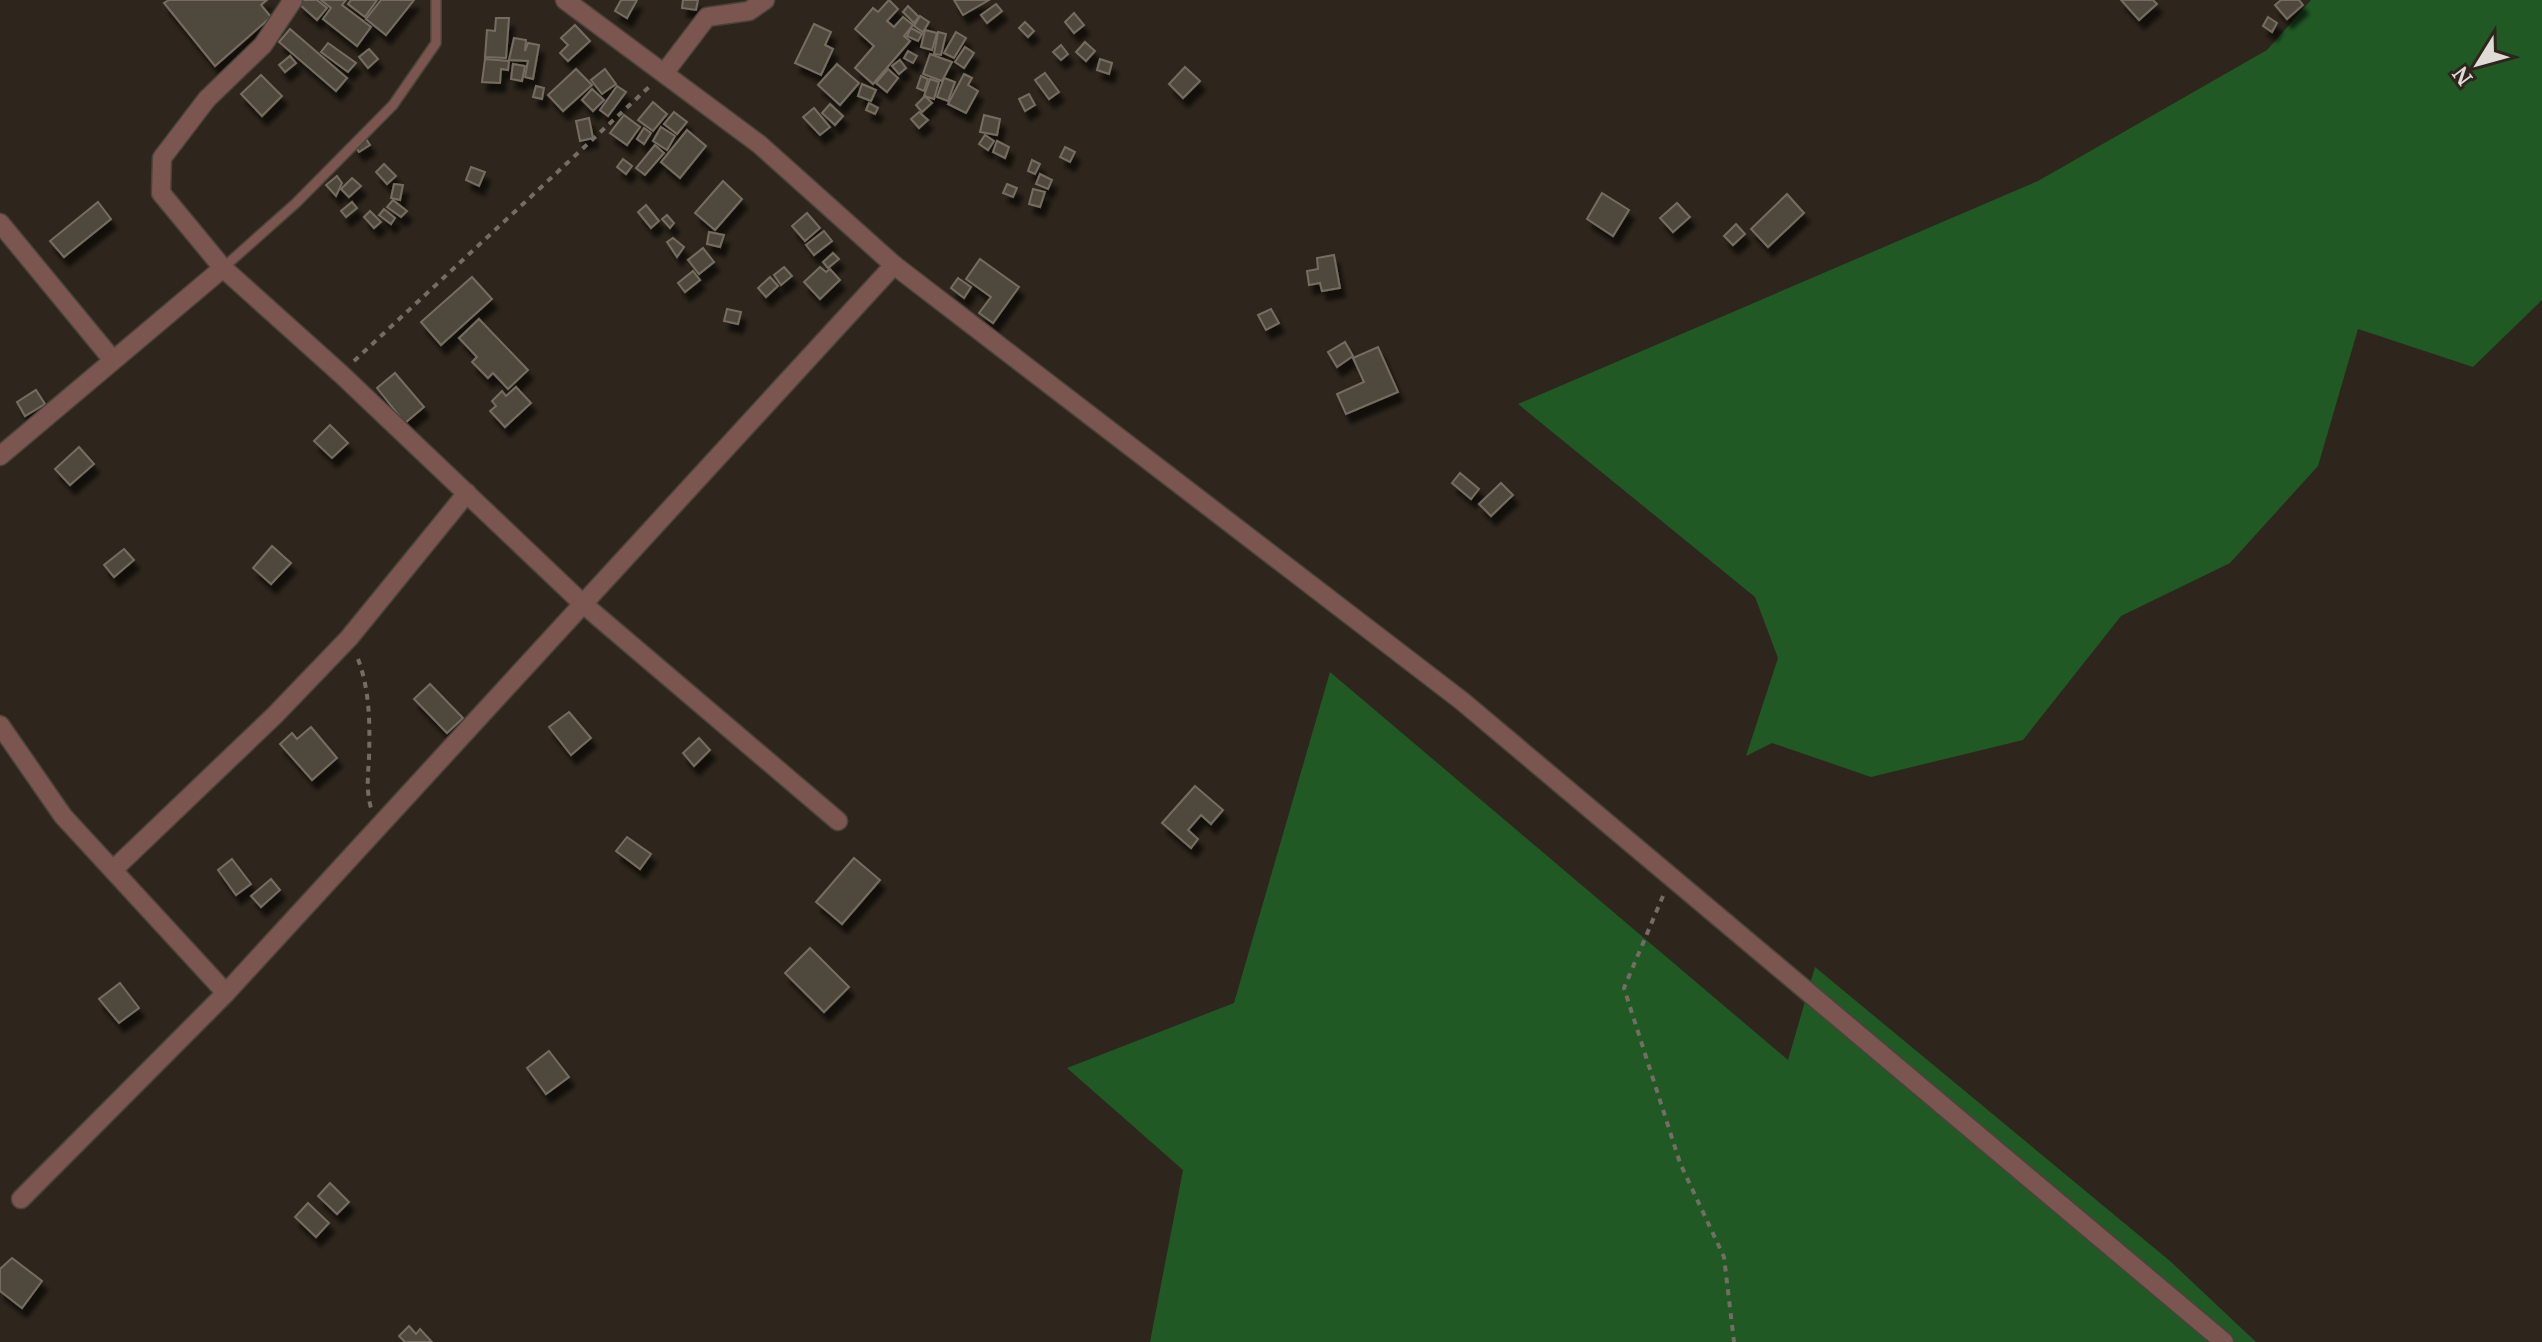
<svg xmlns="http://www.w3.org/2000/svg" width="2542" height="1342" viewBox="0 0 2542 1342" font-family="'PT Serif',serif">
<defs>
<filter id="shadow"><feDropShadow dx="5" dy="9" stdDeviation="2" flood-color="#0009"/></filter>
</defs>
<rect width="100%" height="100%" fill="#2e261c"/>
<g fill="#205924">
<polygon points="2311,0 2542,0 2542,300 2473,367 2358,329 2318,466 2230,563 2121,616 2023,740 1871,777 1772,743 1746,756 1778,658 1755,597 1518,404 2038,181 2267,50"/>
<polygon points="1330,672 1788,1060 1815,967 2170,1261 2256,1342 1150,1342 1183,1170 1067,1068 1234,1003"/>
</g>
<g fill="#50483d" stroke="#756d61" stroke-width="2" filter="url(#shadow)">
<polygon points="169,0 267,0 261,5 271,17 215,66 164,3"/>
<polygon points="303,0 317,0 327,8 317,20 299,4"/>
<polygon points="321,0 346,0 342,5 371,27 357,46 323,19 331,8"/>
<polygon points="351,0 377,0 365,17 348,4"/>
<polygon points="381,0 414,0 386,35 366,19"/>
<polygon points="621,0 637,0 627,18 615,11"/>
<polygon points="683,0 698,0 696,10 682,8"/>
<polygon points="889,0 898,9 887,21 894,27 903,17 913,25 904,36 910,41 873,84 855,68 874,46 855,29 873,8 878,12"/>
<polygon points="954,0 989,0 963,15"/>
<polygon points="2121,0 2153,0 2157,4 2139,20"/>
<polygon points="2281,0 2299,0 2303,5 2287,19 2275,5"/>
<polygon points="996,4 1002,11 987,23 981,15"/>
<polygon points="908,6 919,17 914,23 903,12"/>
<polygon points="1074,13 1084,25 1074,33 1065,22"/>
<polygon points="920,16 929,22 923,32 914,26"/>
<polygon points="2268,17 2277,23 2272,32 2263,26"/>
<polygon points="496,18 509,18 506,58 485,57 487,30 495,31"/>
<polygon points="1025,22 1034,31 1028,37 1019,28"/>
<polygon points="814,24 831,32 825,45 833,49 821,75 795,63"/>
<polygon points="575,25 590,41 568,61 560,53 568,45 561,38"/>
<polygon points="911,28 922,34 918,41 907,36"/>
<polygon points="290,29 347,78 336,91 279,42"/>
<polygon points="925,30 937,33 932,50 921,47"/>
<polygon points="938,32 946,34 941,55 934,54"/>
<polygon points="956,32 966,38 954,58 944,53"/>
<polygon points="514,38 526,40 525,51 528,43 539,45 533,79 525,77 528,61 509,60"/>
<polygon points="1085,42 1095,51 1086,61 1076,52"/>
<polygon points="328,43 356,63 348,72 321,52"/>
<polygon points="1061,45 1068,54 1061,60 1053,52"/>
<polygon points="965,47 974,53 964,68 955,62"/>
<polygon points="369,49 378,59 368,68 359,57"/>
<polygon points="908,51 917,56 913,63 904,58"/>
<polygon points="930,54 952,62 942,81 923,74"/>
<polygon points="290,56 296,63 285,72 279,65"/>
<polygon points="485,59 509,61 508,70 501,69 500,83 482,82"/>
<polygon points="1100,59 1112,63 1109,74 1097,70"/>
<polygon points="900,60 906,68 899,74 892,66"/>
<polygon points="513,64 525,66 522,81 511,79"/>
<polygon points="837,64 859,83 840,105 818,85"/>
<polygon points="1185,67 1200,81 1183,98 1169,84"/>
<polygon points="576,69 592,85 563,111 548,95"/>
<polygon points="605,69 616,84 602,94 591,80"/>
<polygon points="888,69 898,78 887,92 876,83"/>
<polygon points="1045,73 1059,92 1049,99 1035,80"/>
<polygon points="964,74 972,78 968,85 978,91 966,113 948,104"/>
<polygon points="261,75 282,96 262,116 241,94"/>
<polygon points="921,76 928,79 924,91 917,88"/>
<polygon points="944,78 955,82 948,101 937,97"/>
<polygon points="930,79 939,82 934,99 924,96"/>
<polygon points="862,84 876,90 871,101 858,96"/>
<polygon points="536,86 544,88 542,99 533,97"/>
<polygon points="617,86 626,92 608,116 600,110"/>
<polygon points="592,89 604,100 593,111 582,100"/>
<polygon points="1029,94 1035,105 1025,111 1019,99"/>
<polygon points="925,96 932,103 922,112 916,105"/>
<polygon points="653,102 667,114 653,131 638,120"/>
<polygon points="869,103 878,108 875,114 866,110"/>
<polygon points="830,104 843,116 835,125 822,113"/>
<polygon points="814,108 830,127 820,135 803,117"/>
<polygon points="674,112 687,122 677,134 664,124"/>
<polygon points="919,112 928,120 919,128 911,119"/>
<polygon points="624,115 640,127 627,145 610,133"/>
<polygon points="984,115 1000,119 997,135 980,132"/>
<polygon points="589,118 593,138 580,141 576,121"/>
<polygon points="661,127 675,136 667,150 653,141"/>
<polygon points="644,128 651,133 644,144 637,139"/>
<polygon points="687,130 706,146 680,178 661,162"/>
<polygon points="985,135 994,141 988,150 979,144"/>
<polygon points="364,136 370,145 359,152 353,144"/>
<polygon points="997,141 1009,147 1005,158 993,152"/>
<polygon points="655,145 664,153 645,175 636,168"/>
<polygon points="1065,147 1075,152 1070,162 1060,157"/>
<polygon points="623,159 632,166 626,174 617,167"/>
<polygon points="1032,160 1040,164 1035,174 1028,171"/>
<polygon points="384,164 396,176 387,184 376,172"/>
<polygon points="471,167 485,172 479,186 466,180"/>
<polygon points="1040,174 1052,180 1048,189 1036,184"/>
<polygon points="337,176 342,183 336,196 326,185"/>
<polygon points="352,178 361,186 349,197 341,189"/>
<polygon points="723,181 742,199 715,230 695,213"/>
<polygon points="394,184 403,185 400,200 391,198"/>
<polygon points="1007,184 1017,188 1013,197 1003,193"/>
<polygon points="1033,189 1045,192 1040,207 1029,204"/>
<polygon points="1602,193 1629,210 1613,236 1587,219"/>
<polygon points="1787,194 1804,213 1768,247 1751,229"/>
<polygon points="393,200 407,211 401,217 387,207"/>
<polygon points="98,202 111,219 64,257 50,241"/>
<polygon points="352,202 357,208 346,217 341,211"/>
<polygon points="1677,203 1690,217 1673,232 1660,218"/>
<polygon points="646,205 659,221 651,228 638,212"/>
<polygon points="384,209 395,218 391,224 379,215"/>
<polygon points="370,211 381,222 374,228 364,217"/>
<polygon points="807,213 820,228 805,241 792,226"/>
<polygon points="667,215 674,223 670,228 662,219"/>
<polygon points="1736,224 1745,234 1733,245 1724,236"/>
<polygon points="824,231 832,241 814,255 806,245"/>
<polygon points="709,232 724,235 720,247 707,244"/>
<polygon points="673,238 684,247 677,257 667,242"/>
<polygon points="703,248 714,262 699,274 688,260"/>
<polygon points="833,253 839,259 828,268 823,262"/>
<polygon points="1334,255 1340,288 1322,291 1320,283 1309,285 1307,271 1318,269 1317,258"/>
<polygon points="980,259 1019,287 993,323 979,313 991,297 966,279"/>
<polygon points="784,267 792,276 781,285 774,275"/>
<polygon points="820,267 826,272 830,269 840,280 820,299 804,282"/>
<polygon points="693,271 700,280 685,292 678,283"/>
<polygon points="472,277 492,299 441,345 421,322"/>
<polygon points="770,277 778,286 766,297 758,288"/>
<polygon points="958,278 971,287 964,298 951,288"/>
<polygon points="727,309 741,312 738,324 724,321"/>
<polygon points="1271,309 1279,323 1266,330 1258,315"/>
<polygon points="479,319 528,370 508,389 493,373 488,378 472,362 477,357 459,338"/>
<polygon points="1345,342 1353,356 1337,367 1328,352"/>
<polygon points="1378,347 1398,392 1346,414 1337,394 1364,382 1353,358"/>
<polygon points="395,373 424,407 405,423 377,388"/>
<polygon points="516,387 531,403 505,427 490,411 496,406 492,401 502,391 506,396"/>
<polygon points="36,390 45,404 25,416 17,402"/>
<polygon points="330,425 348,443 332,458 314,441"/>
<polygon points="79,447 94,464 70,485 55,469"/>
<polygon points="1460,473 1479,489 1471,499 1452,483"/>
<polygon points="1501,483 1513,495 1491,516 1479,504"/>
<polygon points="272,546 291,563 271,584 253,568"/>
<polygon points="124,549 134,560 114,577 104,565"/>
<polygon points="430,684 463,718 447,733 414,699"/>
<polygon points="569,712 591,738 571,755 549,727"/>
<polygon points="311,727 337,758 312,780 280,744 292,733 297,739"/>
<polygon points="699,738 710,750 694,766 683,753"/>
<polygon points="1195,786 1223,810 1211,824 1201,815 1188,830 1198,839 1191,848 1162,823"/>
<polygon points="627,837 651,854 640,869 616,851"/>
<polygon points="854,858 880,880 842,924 816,902"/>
<polygon points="232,859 251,884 236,895 218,870"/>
<polygon points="271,879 280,890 261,907 251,896"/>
<polygon points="810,948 849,987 824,1012 785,973"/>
<polygon points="120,983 139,1008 119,1023 99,999"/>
<polygon points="549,1051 569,1077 546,1094 527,1068"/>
<polygon points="330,1183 349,1202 337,1214 318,1196"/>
<polygon points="308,1203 329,1223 316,1237 295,1217"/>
<polygon points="12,1258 42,1281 22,1308 0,1291 0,1269"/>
<polygon points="409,1326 416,1334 420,1329 432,1342 405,1342 399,1336"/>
</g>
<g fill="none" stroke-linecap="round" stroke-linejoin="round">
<defs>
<polyline id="lane" points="223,268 296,203 393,105 436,43 436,0"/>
<g id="street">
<polyline points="293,0 263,45 207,99 162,158 161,193 223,268 341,374 582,603 838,821"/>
<polyline points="565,0 759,144 894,265 1462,701 2224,1342"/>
<polyline points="665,72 707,17 749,11 765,0"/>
<polyline points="0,223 112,359"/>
<polyline points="0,456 223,268"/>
<polyline points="0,725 63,816 226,993"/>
<polyline points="114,869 275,715 349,638 467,493"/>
<polyline points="21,1199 226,993 894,265"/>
</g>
</defs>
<use href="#lane" stroke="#4a433a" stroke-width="12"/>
<use href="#street" stroke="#4a433a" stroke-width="21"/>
<g stroke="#736d64" stroke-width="4" stroke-dasharray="6 6" stroke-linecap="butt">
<polyline points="354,361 649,87"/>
<path d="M 358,659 C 370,691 370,724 369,758 C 368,776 366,790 371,808"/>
<polyline points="1663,896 1624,988 1680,1163 1724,1257 1734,1342"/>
</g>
<use href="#lane" stroke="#7b5550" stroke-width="9"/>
<use href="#street" stroke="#7b5550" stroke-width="18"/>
</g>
<g transform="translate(2478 64) rotate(233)" stroke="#2e261c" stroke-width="6" paint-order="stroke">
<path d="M0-6L14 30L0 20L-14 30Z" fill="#e0dbd5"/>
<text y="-12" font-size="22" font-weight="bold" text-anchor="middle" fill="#e0dbd5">N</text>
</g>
</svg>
